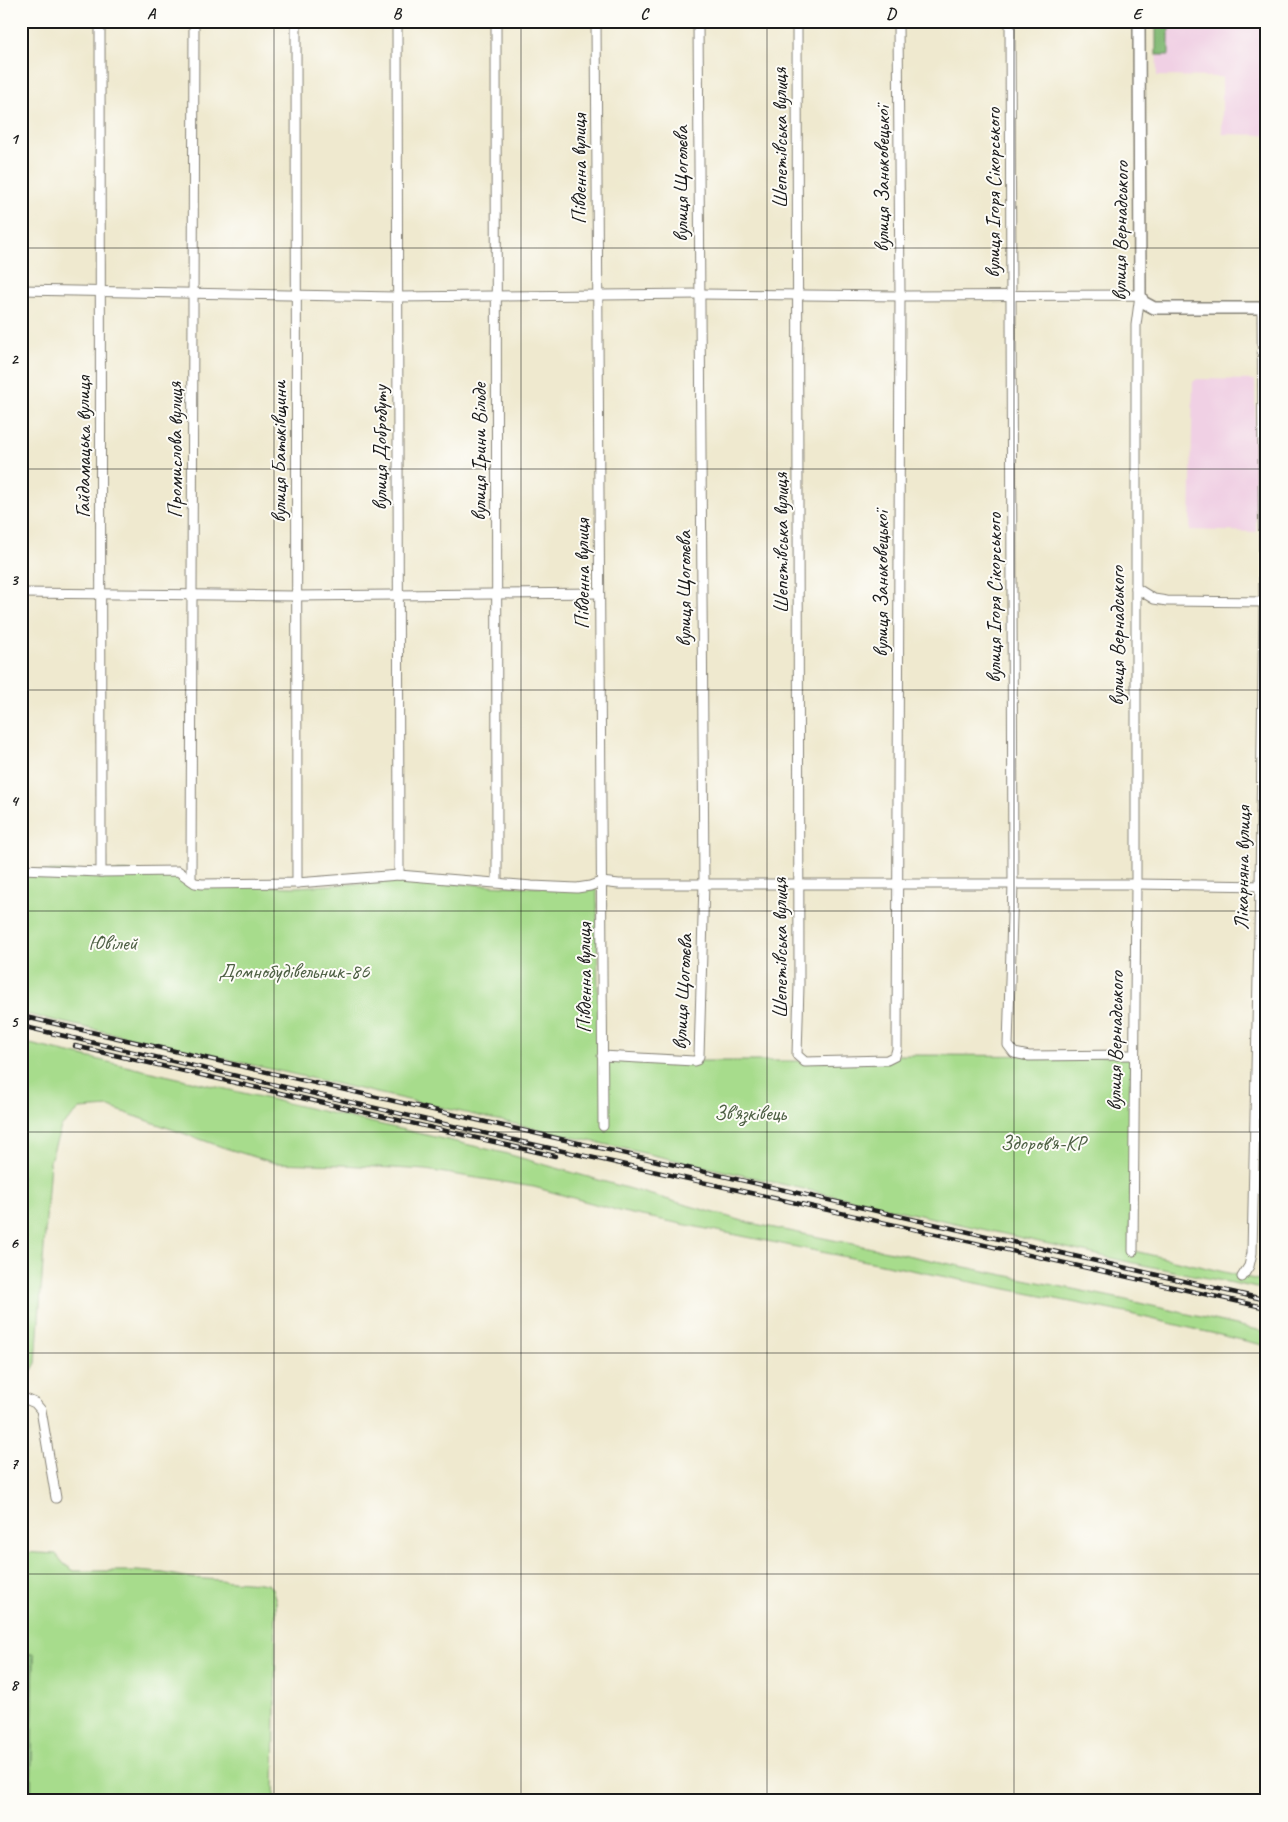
<svg xmlns="http://www.w3.org/2000/svg" width="1288" height="1822" viewBox="0 0 1288 1822" font-family="Caveat,sans-serif">
<rect width="100%" height="100%" fill="#fdfcf7"/>
<filter id="ink" filterUnits="userSpaceOnUse"><feTurbulence type="fractalNoise" baseFrequency=".02" numOctaves="2"/><feDisplacementMap in="SourceGraphic" scale="10" xChannelSelector="R" yChannelSelector="G"/><feConvolveMatrix kernelMatrix="1 2 1 2 8 2 1 2 1" color-interpolation-filters="sRGB"/></filter>
<filter id="wash" filterUnits="userSpaceOnUse"><feTurbulence type="fractalNoise" baseFrequency=".0096" numOctaves="4" result="noise"/><feDisplacementMap in="SourceGraphic" scale="20" xChannelSelector="R" yChannelSelector="G"/><feGaussianBlur stdDeviation="1.12" result="paint"/><feColorMatrix in="noise" values="0 0 0 0 0 0 0 0 0 0 0 0 0 0 0 0 0 1.4 0 .05"/><feComposite in="paint" operator="in"/></filter>
<g filter="url(#wash)">
<rect width="100%" height="100%" fill="#efe9cf"/>
<g fill="#f0d0e4">
<polygon points="1156,21 1267,21 1267,135 1222,134 1222,77 1157,76"/>
<polygon points="1197,379 1255,380 1256,532 1190,530 1193,382"/>
</g>
<g fill="#a7dc8c" stroke="#627c54">
<polygon points="21,871 179,872 186,877 188,885 296,887 398,881 597,890 598,1006 603,1056 696,1061 888,1061 899,1055 1131,1056 1130,1250 1267,1282 1267,1290 1133,1263 21,1013"/>
<polygon points="21,1042 500,1152 750,1223 1126,1300 1267,1332 1267,1346 1126,1313 627,1213 534,1187 426,1170 343,1165 275,1163 225,1148 109,1107 80,1109 61,1127 50,1161 36,1363 21,1390"/>
<polygon points="21,1552 56,1554 64,1564 74,1571 137,1571 163,1573 192,1578 260,1583 267,1584 272,1588 276,1601 274,1801 31,1801 34,1654 21,1654"/>
</g>
<g fill="#85bc78" stroke="#506c4a">
<rect x="1156" y="21" width="13" height="34"/>
<polygon points="21,1654 34,1654 31,1801 21,1801"/>
</g>
</g>
<g filter="url(#ink)">
<g fill="none" stroke-linecap="round" stroke-linejoin="round">
<defs>
<g id="minor">
<polyline points="100,21 101,872"/>
<polyline points="296,21 297,883"/>
<polyline points="397,21 399,875"/>
<polyline points="496,21 497,882"/>
<polyline points="596,21 603,1126"/>
<polyline points="797,21 799,985 797,1055 805,1062 887,1060 895,1056 897,1049 900,296 898,21"/>
<polyline points="1010,21 1013,884 1008,1045 1014,1053 1029,1056 1133,1055"/>
<polyline points="21,290 397,297 700,294 900,296 1140,295 1136,325 1136,884 1133,1251"/>
<polyline points="1136,588 1154,599 1167,601 1267,602"/>
<polyline points="21,593 297,596 599,593"/>
<polyline points="21,869 101,872 178,871 195,883 202,884 297,883 399,875 532,886 577,888 590,886 601,882 619,884 1136,884 1267,886"/>
<polyline points="191,880 194,21"/>
<polyline points="602,1056 694,1061 697,1060 699,1056 704,883 698,21"/>
<polyline points="1242,1277 1249,1266 1252,1253 1260,886 1264,602 1262,308"/>
<polyline points="21,1397 35,1403 41,1410 56,1498"/>
</g>
<polyline id="tertiary" points="1139,21 1140,295 1143,302 1154,308 1267,308"/>
</defs>
<use href="#minor" stroke="#868276" stroke-width="11"/>
<use href="#tertiary" stroke="#868276" stroke-width="14"/>
<use href="#minor" stroke="#fff" stroke-width="9"/>
<use href="#tertiary" stroke="#fff" stroke-width="11"/>
<defs>
<g id="rail">
<polyline points="21,1016 1267,1300"/>
<polyline points="21,1026 518,1141 1267,1308"/>
<polyline points="75,1046 555,1156"/>
</g>
</defs>
<use href="#rail" stroke="#1c1c1c" stroke-width="4.5"/>
<use href="#rail" stroke="#fdfcf7" stroke-width="2.5" stroke-dasharray="8" stroke-linecap="butt"/>
</g>
</g>
<path fill="none" stroke="#1c1c1c" stroke-width="1" stroke-opacity="0.55" d="M 274,21 L 274,1801M 521,21 L 521,1801M 767,21 L 767,1801M 1014,21 L 1014,1801M 21,248 L 1267,248M 21,469 L 1267,469M 21,690 L 1267,690M 21,911 L 1267,911M 21,1132 L 1267,1132M 21,1353 L 1267,1353M 21,1574 L 1267,1574"/>
<g text-anchor="middle" stroke-width="4" stroke-linejoin="round" paint-order="stroke">
<g font-size="21" fill="#1c1c1c" stroke="#fdfcf7">
<text transform="translate(780 138) rotate(-90)" y="7">Шепетівська вулиця</text>
<text transform="translate(579 169) rotate(-90)" y="7">Південна вулиця</text>
<text transform="translate(882 179) rotate(-90)" y="7">вулиця Заньковецької</text>
<text transform="translate(681 184) rotate(-90)" y="7">вулиця Щоголєва</text>
<text transform="translate(993 193) rotate(-90)" y="7">вулиця Ігоря Сікорського</text>
<text transform="translate(1120 231) rotate(-89)" y="7">вулиця Вернадського</text>
<text transform="translate(83 447) rotate(-90)" y="7">Гайдамацька вулиця</text>
<text transform="translate(380 448) rotate(-90)" y="7">вулиця Добробуту</text>
<text transform="translate(175 450) rotate(-90)" y="7">Промислова вулиця</text>
<text transform="translate(279 452) rotate(-90)" y="7">вулиця Батьківщини</text>
<text transform="translate(479 452) rotate(-90)" y="7">вулиця Ірини Вільде</text>
<text transform="translate(781 543) rotate(-90)" y="7">Шепетівська вулиця</text>
<text transform="translate(582 574) rotate(-90)" y="7">Південна вулиця</text>
<text transform="translate(881 584) rotate(-90)" y="7">вулиця Заньковецької</text>
<text transform="translate(684 589) rotate(-90)" y="7">вулиця Щоголєва</text>
<text transform="translate(994 598) rotate(-90)" y="7">вулиця Ігоря Сікорського</text>
<text transform="translate(1117 636) rotate(-90)" y="7">вулиця Вернадського</text>
<text transform="translate(1242 868) rotate(-89)" y="7">Лікарняна вулиця</text>
<text transform="translate(780 948) rotate(-90)" y="7">Шепетівська вулиця</text>
<text transform="translate(584 978) rotate(-90)" y="7">Південна вулиця</text>
<text transform="translate(682 992) rotate(-87)" y="7">вулиця Щоголєва</text>
<text transform="translate(1115 1041) rotate(-89)" y="7">вулиця Вернадського</text>
</g>
<g font-size="21" fill="#4d5f43" stroke="#fdfcf7">
<text x="113" y="950">Ювілей</text>
<text x="294" y="978">Домнобудівельник-86</text>
<text x="750" y="1120">Зв'язківець</text>
<text x="1043" y="1150">Здоров'я-КР</text>
</g>
</g>
<rect width="1288" height="1822" fill="none" stroke="#fdfcf7" stroke-width="55"/>
<rect x="28" y="28" width="1232" height="1766" fill="none" stroke="#1c1c1c" stroke-width="2"/>
<g font-size="16" text-anchor="middle" font-weight="bold" fill="#1c1c1c">
<text x="151" y="19">A</text>
<text x="397" y="19">B</text>
<text x="644" y="19">C</text>
<text x="891" y="19">D</text>
<text x="1137" y="19">E</text>
<text x="14" y="144">1</text>
<text x="14" y="364">2</text>
<text x="14" y="585">3</text>
<text x="14" y="806">4</text>
<text x="14" y="1027">5</text>
<text x="14" y="1248">6</text>
<text x="14" y="1469">7</text>
<text x="14" y="1690">8</text>
</g>
</svg>
